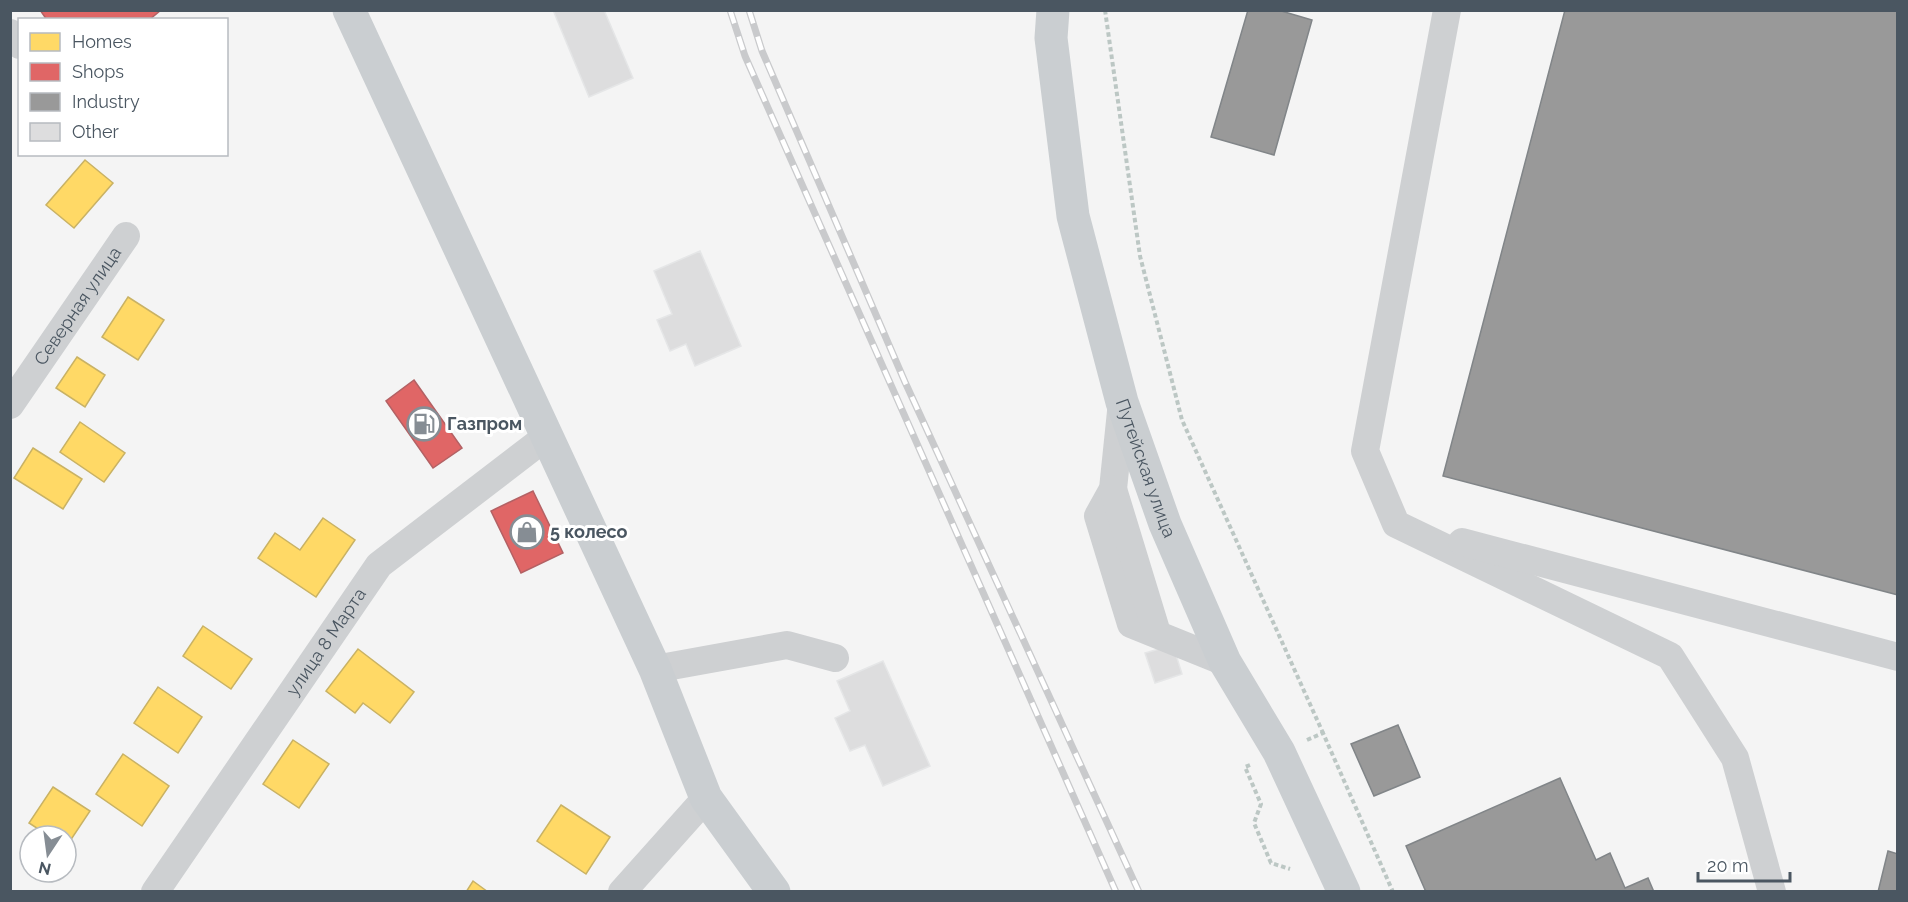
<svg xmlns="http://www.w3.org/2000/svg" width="1908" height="902" viewBox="0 0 1908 902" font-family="Raleway,sans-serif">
<rect width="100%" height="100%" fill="#f4f4f4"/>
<g fill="#ffd966" stroke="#c9b264" stroke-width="1.5">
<polygon points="85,160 113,183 74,228 46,205"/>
<polygon points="128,297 164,320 138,360 102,337"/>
<polygon points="77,357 105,375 85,407 56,388"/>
<polygon points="80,422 125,453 104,482 60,452"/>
<polygon points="33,448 82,479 63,509 14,478"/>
<polygon points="323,518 355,540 316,597 258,558 275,533 300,550"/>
<polygon points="203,626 252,659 231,689 183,656"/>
<polygon points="358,649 414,692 390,723 363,703 355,713 326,691"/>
<polygon points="158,687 202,717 178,753 134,723"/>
<polygon points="293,740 329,764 299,808 263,784"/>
<polygon points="123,754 169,786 142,826 96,794"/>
<polygon points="53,787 90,811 66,847 66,836 49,836 29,823"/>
<polygon points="561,805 610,837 586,874 537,841"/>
<polygon points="473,881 488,892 466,892"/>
</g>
<g fill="#e06666" stroke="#b36164" stroke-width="1.5">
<polygon points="40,10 161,10 149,20 47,20"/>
<polygon points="414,380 462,448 433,468 386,401"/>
<polygon points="533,491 563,553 521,573 491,511"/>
</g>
<g fill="#999" stroke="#818588" stroke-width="1.5">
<polygon points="1248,10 1278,10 1312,20 1274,155 1211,137"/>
<polygon points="1565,10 1898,10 1898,595 1443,476"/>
<polygon points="1398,725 1420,777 1374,796 1351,744"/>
<polygon points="1560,778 1596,860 1610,853 1625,888 1648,878 1654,892 1426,892 1406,846"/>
<polygon points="1888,851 1898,854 1898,892 1878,892"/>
</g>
<g fill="#ddddde" stroke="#e5e6e7" stroke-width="1.5">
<polygon points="553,10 604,10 633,78 589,97"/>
<polygon points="700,251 741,346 695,366 686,344 670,351 657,320 672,314 654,271"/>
<polygon points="1173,645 1182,674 1155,683 1145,653"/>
<polygon points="883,661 930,766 883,786 865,745 850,751 835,718 850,711 837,681"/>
</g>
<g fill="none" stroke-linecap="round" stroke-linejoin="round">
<g stroke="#bcc7c4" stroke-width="4" stroke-dasharray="4.5 3" stroke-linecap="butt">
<polyline points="1105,10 1140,256 1182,420 1323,733"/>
<polyline points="1307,740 1323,733 1393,892"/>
<polyline points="1250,765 1245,767 1261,804 1254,823 1271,863 1290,869"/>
</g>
<g stroke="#ced0d2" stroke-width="28">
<polyline points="1447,10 1365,451 1396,524 1670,656 1735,758 1772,892"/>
<polyline points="10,33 20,45"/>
<polyline points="1122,402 1113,489 1098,516 1131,624 1225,662"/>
<path id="s1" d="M 10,405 L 126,236"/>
<polyline points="1113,489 1157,633"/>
<polyline points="1462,542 1898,657"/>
<polyline points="655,669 787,645 835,658"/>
<path id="s2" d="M 155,892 L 379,565 L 546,437"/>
<polyline points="622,892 706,798"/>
</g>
<g stroke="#caced1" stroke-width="33">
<polyline points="349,10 655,669 706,798 774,892"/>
<path id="s3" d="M 1053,10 L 1051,38 L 1073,216 L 1122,402 L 1165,524 L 1225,662 L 1279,752 L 1344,892"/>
</g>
<defs>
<g id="rail">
<polyline points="730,10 745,56 1116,892"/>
<polyline points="749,10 762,51 905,382 1139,892"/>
</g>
</defs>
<use href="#rail" stroke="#c9cacc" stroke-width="7"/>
<use href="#rail" stroke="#fff" stroke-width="4.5" stroke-dasharray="14" stroke-linecap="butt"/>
</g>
<defs>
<symbol id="fuel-ring" viewBox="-11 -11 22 22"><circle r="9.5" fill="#fff" stroke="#868d94" stroke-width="1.5"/><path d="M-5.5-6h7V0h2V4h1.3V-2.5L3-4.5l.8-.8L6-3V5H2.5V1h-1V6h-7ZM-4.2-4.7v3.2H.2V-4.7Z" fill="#868d94"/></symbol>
<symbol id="shop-ring" viewBox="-11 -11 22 22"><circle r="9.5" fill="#fff" stroke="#868d94" stroke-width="1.5"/><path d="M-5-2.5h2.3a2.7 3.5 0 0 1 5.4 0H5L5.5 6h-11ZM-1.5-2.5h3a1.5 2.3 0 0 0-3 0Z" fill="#868d94"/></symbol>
</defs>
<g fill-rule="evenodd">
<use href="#fuel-ring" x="405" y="405" width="38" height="38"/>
<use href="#shop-ring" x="508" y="513" width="38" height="38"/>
</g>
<g text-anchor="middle" stroke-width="6" stroke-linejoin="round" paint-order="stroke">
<g font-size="18" fill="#4a5661" stroke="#fff">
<text dy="6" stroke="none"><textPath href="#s1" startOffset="120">Северная улица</textPath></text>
<text dy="6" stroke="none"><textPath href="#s3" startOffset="470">Путейская улица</textPath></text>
<text dy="6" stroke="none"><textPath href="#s2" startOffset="303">улица 8 Марта</textPath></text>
</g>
<g font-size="18" font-weight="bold" fill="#4a5661" stroke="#fff" text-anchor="start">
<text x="447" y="430">Газпром</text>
<text x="550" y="538">5 колесо</text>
</g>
</g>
<rect width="1908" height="902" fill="none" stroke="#4a5661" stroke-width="24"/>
<rect x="18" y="18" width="210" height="138" fill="#ffffff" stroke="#b7bbc0" stroke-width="1.5"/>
<rect x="30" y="33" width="30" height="18" fill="#ffd966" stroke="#b7bbc0" stroke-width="1.5"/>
<text x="72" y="48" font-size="18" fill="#4a5661">Homes</text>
<rect x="30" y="63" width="30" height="18" fill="#e06666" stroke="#b7bbc0" stroke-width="1.5"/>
<text x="72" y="78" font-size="18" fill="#4a5661">Shops</text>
<rect x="30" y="93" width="30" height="18" fill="#999999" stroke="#b7bbc0" stroke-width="1.5"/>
<text x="72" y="108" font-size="18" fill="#4a5661">Industry</text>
<rect x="30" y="123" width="30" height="18" fill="#ddddde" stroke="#b7bbc0" stroke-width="1.5"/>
<text x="72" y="138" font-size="18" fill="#4a5661">Other</text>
<g transform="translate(48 854) rotate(193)"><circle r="28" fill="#ffffff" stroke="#b7bbc0" stroke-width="1.5"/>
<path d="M0-4.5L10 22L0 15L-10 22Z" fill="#868d94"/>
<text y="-9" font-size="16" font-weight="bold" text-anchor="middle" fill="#4a5661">N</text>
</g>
<path d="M1698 872v9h92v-9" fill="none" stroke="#4a5661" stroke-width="3"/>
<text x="1707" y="872" font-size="18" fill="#4a5661" stroke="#ffffff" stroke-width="4.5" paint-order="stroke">20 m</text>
</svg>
